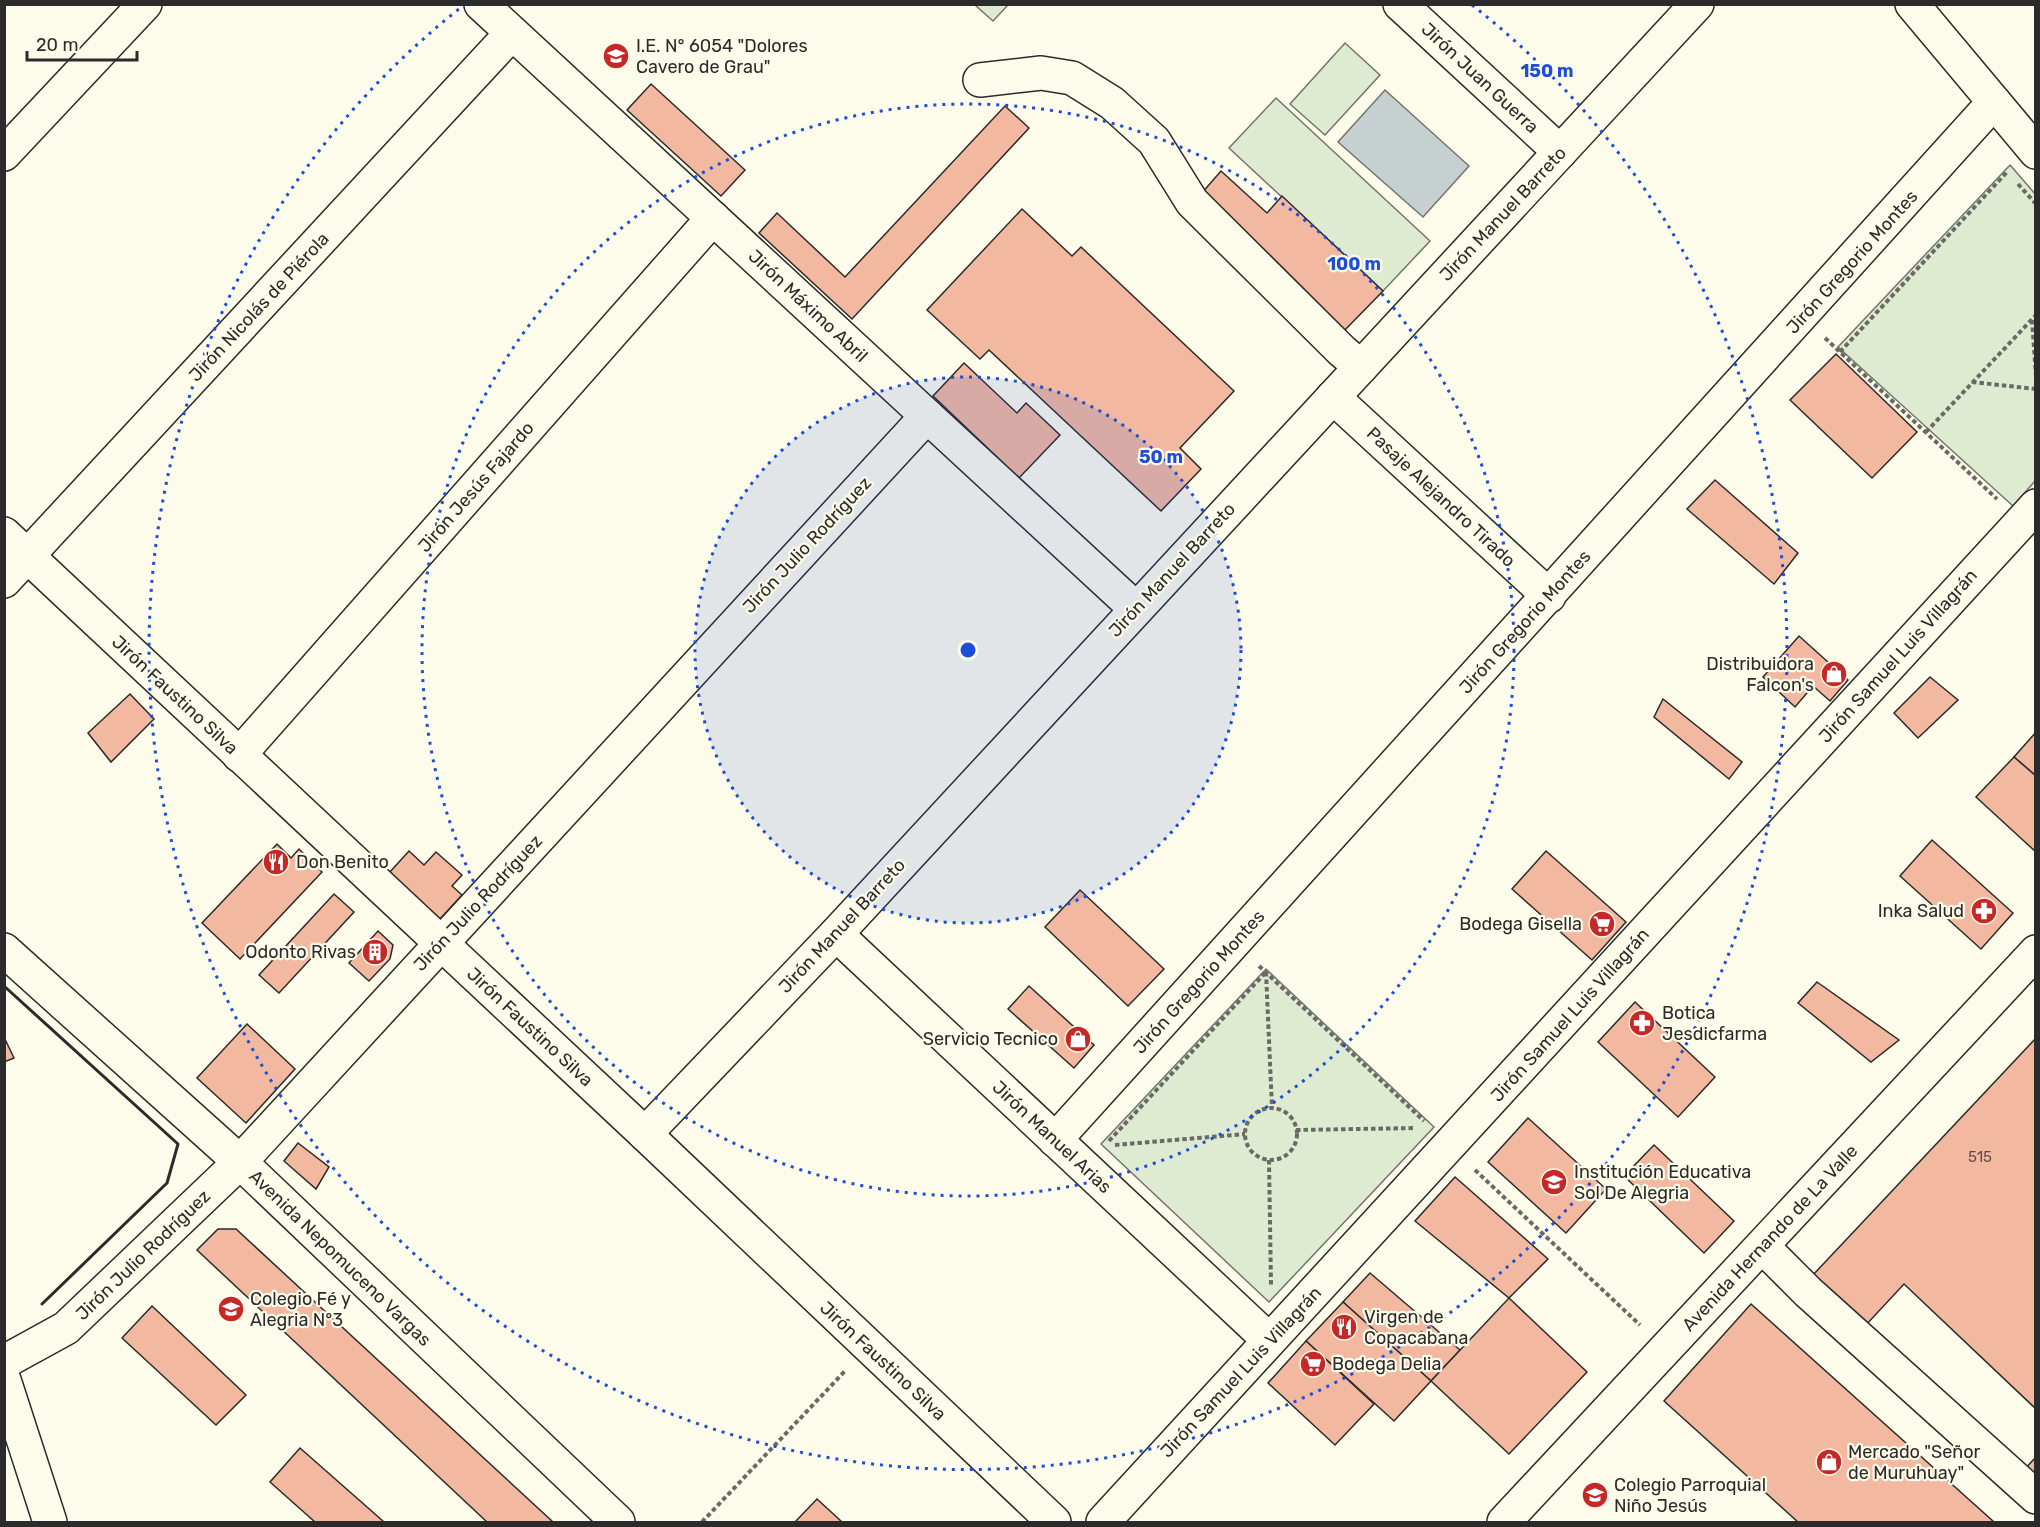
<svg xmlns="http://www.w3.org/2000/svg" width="2040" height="1527" viewBox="0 0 2040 1527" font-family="Rubik,sans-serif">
<rect width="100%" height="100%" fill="#fdfbea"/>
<g fill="#deebd1" stroke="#74746e" stroke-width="1.5">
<polygon points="975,5 1008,5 993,21"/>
<polygon points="1345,43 1380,75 1325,135 1290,104"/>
<polygon points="1276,98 1430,241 1383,291 1229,148"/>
<polygon points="2010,165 2036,195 2035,481 2013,506 1838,347"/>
<polygon points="1266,969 1434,1127 1269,1302 1101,1144"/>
</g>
<polygon fill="#c7d0d0" stroke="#74746e" stroke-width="1.5" points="1385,90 1469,166 1423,217 1338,142"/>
<g fill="#f2b8a0" stroke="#2b2b2b" stroke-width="1.5">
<polygon points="651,84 745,170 721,196 627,110"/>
<polygon points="1005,106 1029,128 852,319 759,233 777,213 845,277"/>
<polygon points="1221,171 1267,213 1282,196 1383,291 1341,334 1194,202"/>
<polygon points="1022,209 1072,256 1081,247 1234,391 1180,448 1201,469 1161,511 989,350 980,359 927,310"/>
<polygon points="1836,354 1917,432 1872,478 1790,400"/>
<polygon points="964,363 1017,413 1026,403 1060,435 1019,478 933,396"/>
<polygon points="1715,480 1798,553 1774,584 1687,509"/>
<polygon points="1799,636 1848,680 1830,701 1813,686 1795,707 1763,677"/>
<polygon points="1930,677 1958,700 1918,738 1894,713"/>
<polygon points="130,694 154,719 111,762 88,733"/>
<polygon points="1663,699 1742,762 1729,779 1654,717"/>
<polygon points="2036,732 2036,776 2014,757"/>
<polygon points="2014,757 2036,776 2036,852 1976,797"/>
<polygon points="1932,840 2013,913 1981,949 1900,876"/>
<polygon points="277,844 291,858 299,849 322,872 240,959 202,923"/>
<polygon points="409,851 424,865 436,852 462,875 452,886 462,895 440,919 389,873"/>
<polygon points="1546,851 1626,922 1592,960 1512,889"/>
<polygon points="1080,890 1164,969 1128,1006 1045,927"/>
<polygon points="334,894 354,912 279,993 259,975"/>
<polygon points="378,931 393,945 390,959 369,981 349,963"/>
<polygon points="1817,982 1899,1040 1871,1062 1798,1003"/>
<polygon points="1029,986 1094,1045 1074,1068 1008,1009"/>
<polygon points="1635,1002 1715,1077 1678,1117 1598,1042"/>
<polygon points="247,1024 295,1069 246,1123 197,1078"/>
<polygon points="4,1037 14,1058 4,1062"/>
<polygon points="2036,1038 2036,1409 1904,1284 1865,1326 1812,1276"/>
<polygon points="1528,1118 1606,1189 1566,1233 1488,1162"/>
<polygon points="298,1143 329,1167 316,1189 284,1161"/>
<polygon points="1654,1145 1734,1221 1704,1253 1624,1176"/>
<polygon points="1455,1177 1548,1259 1509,1298 1415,1221"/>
<polygon points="218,1229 236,1229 553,1522 487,1522 197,1250"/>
<polygon points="1370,1273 1460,1350 1431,1381 1343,1302"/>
<polygon points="1509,1298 1587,1372 1509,1454 1431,1381"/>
<polygon points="1343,1302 1431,1381 1394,1421 1306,1341"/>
<polygon points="1751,1304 1994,1522 1798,1522 1664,1401"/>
<polygon points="152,1306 246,1395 216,1425 122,1338"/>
<polygon points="1306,1341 1374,1404 1335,1445 1268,1383"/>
<polygon points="300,1448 384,1522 315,1522 270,1482"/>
<polygon points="2036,1457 2036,1485 2022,1472"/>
<polygon points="817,1499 842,1522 795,1522"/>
</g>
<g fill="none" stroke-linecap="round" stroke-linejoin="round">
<defs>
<g id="minor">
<polyline points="481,4 1135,608"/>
<polyline points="1400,4 1560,152"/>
<polyline points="1912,4 2036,152"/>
<polyline points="980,80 1041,73 1072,78 1112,103 1154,141 1192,202 1342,351 1361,367"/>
<polyline points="4,154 145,4"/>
<polyline points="1333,397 1549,596"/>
<polyline points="4,534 645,1134 1054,1522"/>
<polyline points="4,581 512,33"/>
<polyline points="239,755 713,218"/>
<polyline points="836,934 1269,1340"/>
<polyline points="4,950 240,1162 618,1522"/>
<polyline points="645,1134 836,934 1697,4"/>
<polyline points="1055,1140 1994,102"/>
<polyline points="1762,1246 1808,1292 2036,1497"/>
<polyline points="4,1362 66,1328 240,1162 927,416"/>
<polyline points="1103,1522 2036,506"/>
<polyline points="1504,1522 2036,952"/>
</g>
<polyline id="major" points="4,1380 50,1522"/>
</defs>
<use href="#minor" stroke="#2b2b2b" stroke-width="36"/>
<use href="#major" stroke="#2b2b2b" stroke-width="36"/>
<g stroke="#6a6964" stroke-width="4" stroke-dasharray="4.5 3" stroke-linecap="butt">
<polyline points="2018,184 2036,204"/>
<polyline points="2032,320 2036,376"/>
<polyline points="1825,338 1997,499"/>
<polyline points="1840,352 2007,172"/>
<polyline points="1972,382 2036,389"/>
<polyline points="1926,432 2036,315"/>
<polyline points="1259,966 1424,1121"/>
<polyline points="1266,972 1272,1108"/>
<circle cx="1271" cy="1134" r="26"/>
<polyline points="1296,1130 1416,1128"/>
<polyline points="1109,1141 1266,972"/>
<polyline points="1115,1145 1245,1134"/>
<polyline points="1269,1160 1271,1285"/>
<polyline points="1475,1170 1640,1325"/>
<polyline points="702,1522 846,1370"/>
</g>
<use href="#minor" stroke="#fdfbea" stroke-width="33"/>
<use href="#major" stroke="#fdfbea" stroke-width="33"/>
<polyline stroke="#2b2b2b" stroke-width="3" points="4,986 178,1144 167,1183 42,1304"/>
</g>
<circle cx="968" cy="650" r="273" fill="#1d4ed8" fill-opacity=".12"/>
<g fill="none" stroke="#1d4ed8" stroke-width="3" stroke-dasharray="3 6">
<circle cx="968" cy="650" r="273"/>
<circle cx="968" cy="650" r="546"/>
<path d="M1472 5A819 819 0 1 1 464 5"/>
</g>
<defs>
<symbol id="school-disc" viewBox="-11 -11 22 22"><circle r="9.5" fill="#c62828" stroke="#fdfbea"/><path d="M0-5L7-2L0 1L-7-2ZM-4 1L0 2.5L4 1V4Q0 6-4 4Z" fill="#fff"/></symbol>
<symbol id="shop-disc" viewBox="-11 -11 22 22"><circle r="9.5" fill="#c62828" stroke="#fdfbea"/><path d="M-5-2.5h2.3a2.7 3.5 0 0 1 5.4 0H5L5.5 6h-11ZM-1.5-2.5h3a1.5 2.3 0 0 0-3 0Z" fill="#fff"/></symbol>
<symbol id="restaurant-disc" viewBox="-11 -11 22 22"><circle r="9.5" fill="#c62828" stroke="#fdfbea"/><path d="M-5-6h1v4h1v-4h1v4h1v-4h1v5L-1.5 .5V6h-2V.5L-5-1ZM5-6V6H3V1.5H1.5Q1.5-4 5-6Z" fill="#fff"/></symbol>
<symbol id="pharmacy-disc" viewBox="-11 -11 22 22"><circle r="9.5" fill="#c62828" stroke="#fdfbea"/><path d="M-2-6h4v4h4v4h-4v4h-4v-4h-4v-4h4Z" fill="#fff"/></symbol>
<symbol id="supermarket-disc" viewBox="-11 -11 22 22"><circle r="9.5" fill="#c62828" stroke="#fdfbea"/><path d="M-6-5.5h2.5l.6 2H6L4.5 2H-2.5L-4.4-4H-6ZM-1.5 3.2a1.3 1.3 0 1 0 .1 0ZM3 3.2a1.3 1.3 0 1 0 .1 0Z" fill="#fff"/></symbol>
<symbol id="building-disc" viewBox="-11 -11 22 22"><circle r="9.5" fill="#c62828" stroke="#fdfbea"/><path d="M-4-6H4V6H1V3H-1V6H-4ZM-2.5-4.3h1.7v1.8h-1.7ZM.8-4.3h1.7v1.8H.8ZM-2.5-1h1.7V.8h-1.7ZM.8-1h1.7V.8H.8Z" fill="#fff"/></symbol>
</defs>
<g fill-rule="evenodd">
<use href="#school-disc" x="601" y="41" width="30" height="30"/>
<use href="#shop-disc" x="1819" y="659" width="30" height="30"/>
<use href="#restaurant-disc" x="261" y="847" width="30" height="30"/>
<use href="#pharmacy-disc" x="1969" y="896" width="30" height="30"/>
<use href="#supermarket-disc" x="1587" y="909" width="30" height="30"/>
<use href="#building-disc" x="360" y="937" width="30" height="30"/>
<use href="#pharmacy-disc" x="1627" y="1008" width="30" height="30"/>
<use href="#shop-disc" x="1063" y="1024" width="30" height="30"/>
<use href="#school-disc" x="1539" y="1167" width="30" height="30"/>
<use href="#school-disc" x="216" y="1294" width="30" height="30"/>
<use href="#restaurant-disc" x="1329" y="1312" width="30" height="30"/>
<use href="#supermarket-disc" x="1298" y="1349" width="30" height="30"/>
<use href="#shop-disc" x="1814" y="1447" width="30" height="30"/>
<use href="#school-disc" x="1580" y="1480" width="30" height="30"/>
</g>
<g text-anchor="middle" stroke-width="4.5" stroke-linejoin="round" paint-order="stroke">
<g font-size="15" fill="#5d4e48">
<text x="1980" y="1162">515</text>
</g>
<g font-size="18" fill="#2b2b2b" stroke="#fdfbea" text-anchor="start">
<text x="636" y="52">I.E. N° 6054 "Dolores<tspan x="636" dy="21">Cavero de Grau"</tspan></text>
<text x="1814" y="670" text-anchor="end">Distribuidora<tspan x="1814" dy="21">Falcon's</tspan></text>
<text x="296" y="868">Don Benito</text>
<text x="1964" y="917" text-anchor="end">Inka Salud</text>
<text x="1582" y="930" text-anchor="end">Bodega Gisella</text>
<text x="356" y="958" text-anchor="end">Odonto Rivas</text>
<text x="1662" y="1019">Botica<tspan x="1662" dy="21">Jesdicfarma</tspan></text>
<text x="1058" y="1045" text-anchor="end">Servicio Tecnico</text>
<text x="1574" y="1178">Institución Educativa<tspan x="1574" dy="21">Sol De Alegria</tspan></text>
<text x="250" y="1305">Colegio Fé y<tspan x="250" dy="21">Alegria N°3</tspan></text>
<text x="1364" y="1323">Virgen de<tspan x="1364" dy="21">Copacabana</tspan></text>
<text x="1332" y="1370">Bodega Delia</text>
<text x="1848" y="1458">Mercado "Señor<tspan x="1848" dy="21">de Muruhuay"</tspan></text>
<text x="1614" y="1491">Colegio Parroquial<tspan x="1614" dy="21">Niño Jesús</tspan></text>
</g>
<g font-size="18" fill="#2b2b2b" stroke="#fdfbea">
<text transform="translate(1480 78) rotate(43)" y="6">Jirón Juan Guerra</text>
<text transform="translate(1503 214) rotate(-47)" y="6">Jirón Manuel Barreto</text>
<text transform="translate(1852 262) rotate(-48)" y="6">Jirón Gregorio Montes</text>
<text transform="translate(808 306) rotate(43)" y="6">Jirón Máximo Abril</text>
<text transform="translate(259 307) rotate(-47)" y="6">Jirón Nicolás de Piérola</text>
<text transform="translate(476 487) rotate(-49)" y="6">Jirón Jesús Fajardo</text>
<text transform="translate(1441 497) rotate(43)" y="6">Pasaje Alejandro Tirado</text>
<text transform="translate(807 545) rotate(-47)" y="6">Jirón Julio Rodríguez</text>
<text transform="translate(1172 570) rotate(-47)" y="6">Jirón Manuel Barreto</text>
<text transform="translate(1525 622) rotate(-48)" y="6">Jirón Gregorio Montes</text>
<text transform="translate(1898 656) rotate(-48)" y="6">Jirón Samuel Luis Villagrán</text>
<text transform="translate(175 695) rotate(43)" y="6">Jirón Faustino Silva</text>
<text transform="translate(478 903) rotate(-47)" y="6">Jirón Julio Rodríguez</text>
<text transform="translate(842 926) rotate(-47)" y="6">Jirón Manuel Barreto</text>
<text transform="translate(1199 982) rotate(-48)" y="6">Jirón Gregorio Montes</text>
<text transform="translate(1570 1015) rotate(-48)" y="6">Jirón Samuel Luis Villagrán</text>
<text transform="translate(530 1027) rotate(43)" y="6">Jirón Faustino Silva</text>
<text transform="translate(1052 1137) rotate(43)" y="6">Jirón Manuel Arias</text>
<text transform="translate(1770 1238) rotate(-47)" y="6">Avenida Hernando de La Valle</text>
<text transform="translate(143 1255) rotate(-44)" y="6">Jirón Julio Rodríguez</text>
<text transform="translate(340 1258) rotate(44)" y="6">Avenida Nepomuceno Vargas</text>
<text transform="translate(883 1361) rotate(43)" y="6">Jirón Faustino Silva</text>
<text transform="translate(1241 1372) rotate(-47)" y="6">Jirón Samuel Luis Villagrán</text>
</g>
</g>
<circle cx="968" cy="650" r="9" fill="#1d4ed8" stroke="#fdfbea" stroke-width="3"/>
<g font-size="18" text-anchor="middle" font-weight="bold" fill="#1d4ed8" stroke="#fdfbea" stroke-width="4.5" stroke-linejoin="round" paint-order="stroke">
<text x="1547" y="77">150 m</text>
<text x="1354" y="270">100 m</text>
<text x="1161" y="463">50 m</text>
</g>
<rect width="2040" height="1527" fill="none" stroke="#2b2b2b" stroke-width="12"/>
<path d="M27 51v9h110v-9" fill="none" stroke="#2b2b2b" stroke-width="3"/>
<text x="36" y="51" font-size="18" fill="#2b2b2b" stroke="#fdfbea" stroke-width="4.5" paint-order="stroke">20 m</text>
</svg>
